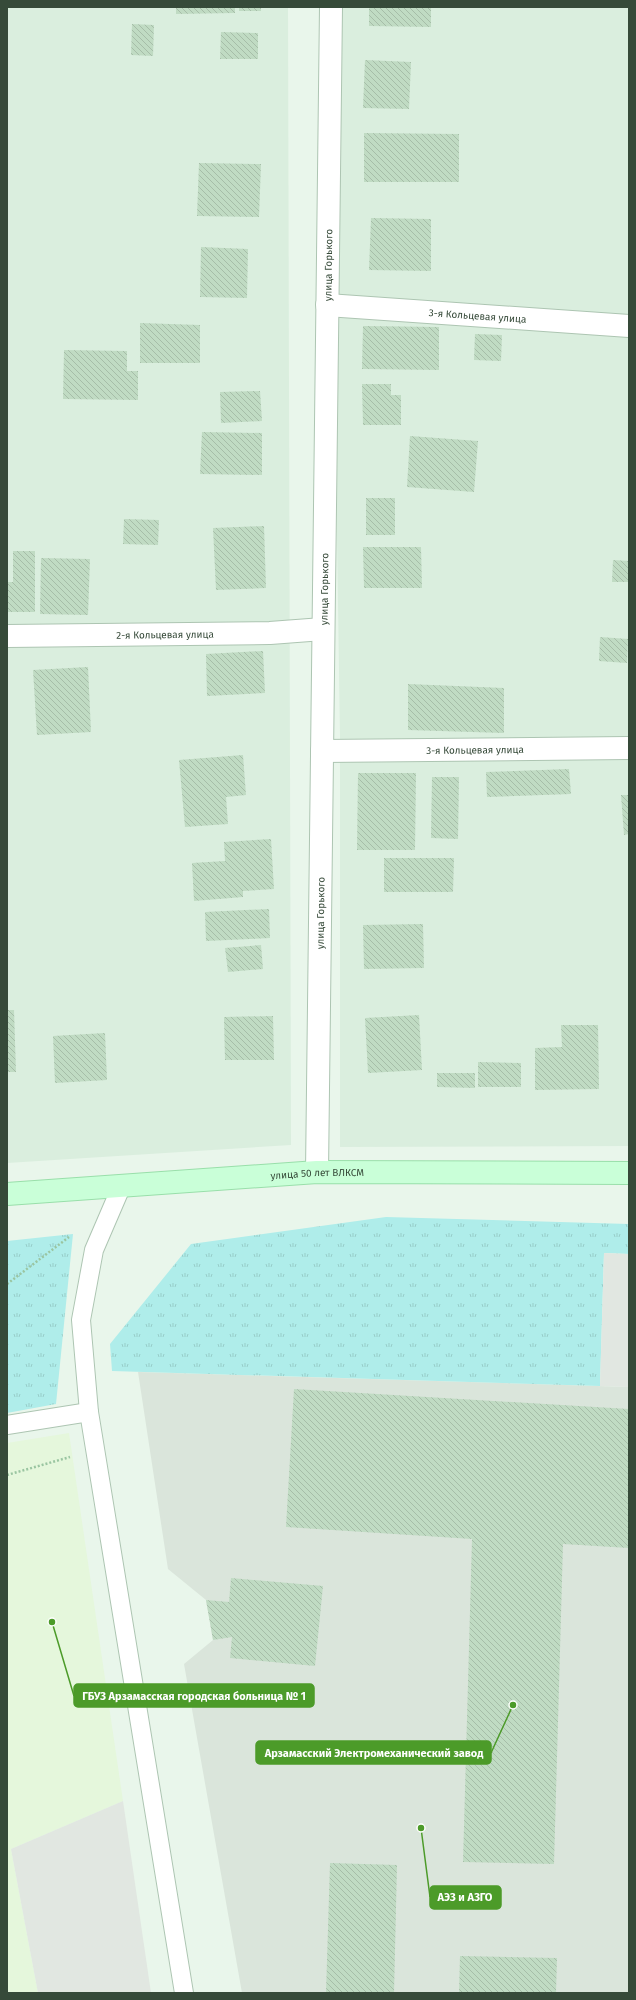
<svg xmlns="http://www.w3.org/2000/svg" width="636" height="2000" viewBox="0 0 636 2000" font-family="'Fira Sans',sans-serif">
<defs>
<pattern id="grass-tufts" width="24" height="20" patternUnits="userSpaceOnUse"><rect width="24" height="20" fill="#afedea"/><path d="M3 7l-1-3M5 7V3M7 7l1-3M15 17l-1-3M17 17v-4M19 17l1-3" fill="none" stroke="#97cdc9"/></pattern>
<pattern id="building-back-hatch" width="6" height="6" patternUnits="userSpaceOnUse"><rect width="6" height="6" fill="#c0dbc3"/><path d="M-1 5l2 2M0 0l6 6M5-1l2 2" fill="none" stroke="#a6bda8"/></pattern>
</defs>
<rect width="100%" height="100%" fill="#e9f6eb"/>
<g fill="#daeede">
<polygon points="7,7 288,7 291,1145 7,1163"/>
<polygon points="329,7 629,7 629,1146 340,1147 340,736"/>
</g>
<polygon fill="#dae5db" points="138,1372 629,1387 629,1993 242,1993 184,1664 213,1640 206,1600 168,1569"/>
<polygon fill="#e5f7dc" points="69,1433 123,1801 11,1849 38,1993 7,1993 7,1443"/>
<g fill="url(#grass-tufts)">
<polygon points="386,1217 629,1224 629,1254 604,1253 600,1386 112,1371 110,1344 191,1244"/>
<polygon points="73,1234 56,1404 7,1413 7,1241"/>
</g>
<g fill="#e1e7e1">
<polygon points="604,1253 629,1254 629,1387 600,1386"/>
<polygon points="123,1801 151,1993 38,1993 11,1849"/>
</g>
<g fill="url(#building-back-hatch)">
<polygon points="176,7 235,7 235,13 176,14"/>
<rect x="239" y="7" width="22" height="4"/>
<polygon points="369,7 431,7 431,27 369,26"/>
<polygon points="132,24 154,25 153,56 131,55"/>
<polygon points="221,32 258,33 258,59 220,59"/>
<polygon points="365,60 411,62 409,109 363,108"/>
<polygon points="364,133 459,134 459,182 364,182"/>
<polygon points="199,163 261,164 259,217 197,216"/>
<polygon points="371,218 431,219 431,271 369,270"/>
<polygon points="201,247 248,249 247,298 200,297"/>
<polygon points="140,323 200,325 200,363 140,363"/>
<polygon points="363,326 439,327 439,370 362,369"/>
<polygon points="475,334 502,335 501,361 474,360"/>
<polygon points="64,350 127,351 127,371 138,371 138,400 63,399"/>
<polygon points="362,384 391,384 391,395 401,395 401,425 363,425"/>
<polygon points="260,391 262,421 221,423 220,392"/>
<polygon points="202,432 262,433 262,475 200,474"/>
<polygon points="410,436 478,441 474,492 407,487"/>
<rect x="366" y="498" width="29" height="37"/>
<polygon points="124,519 159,520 158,545 123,544"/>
<polygon points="264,526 266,588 216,590 213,528"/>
<polygon points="363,547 421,547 422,588 364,588"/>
<polygon points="13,551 35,551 35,612 7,612 7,582 13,582"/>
<polygon points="41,558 90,559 88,615 40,614"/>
<polygon points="613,560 629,561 629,582 612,582"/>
<polygon points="600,637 628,639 627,663 599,661"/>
<polygon points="263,651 265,693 207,696 206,654"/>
<polygon points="88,667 91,732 37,735 33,670"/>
<polygon points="408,684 504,688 504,733 408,730"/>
<polygon points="243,755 246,795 226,797 228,824 185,827 179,760"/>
<polygon points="569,769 571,794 487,797 486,772"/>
<polygon points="358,773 416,773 415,850 357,850"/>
<polygon points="432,777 459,777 458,839 431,838"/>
<polygon points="621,795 629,795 629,834 624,835"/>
<polygon points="271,839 274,889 243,891 243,897 194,901 192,863 225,861 224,842"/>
<polygon points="384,858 454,858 453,892 384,892"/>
<polygon points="269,909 270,938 206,941 205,912"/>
<polygon points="423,924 424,968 364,969 363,925"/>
<polygon points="261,945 263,969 228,972 225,948"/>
<polygon points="7,1010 14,1010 16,1072 7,1072"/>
<polygon points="419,1015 422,1070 368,1073 365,1018"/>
<polygon points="273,1016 274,1060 225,1060 224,1017"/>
<polygon points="561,1025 598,1025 599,1089 535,1090 535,1048 562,1047"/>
<polygon points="105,1033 107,1080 55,1083 53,1036"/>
<polygon points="478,1062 521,1063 521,1087 478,1087"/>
<polygon points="437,1073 475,1073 475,1088 437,1087"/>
<polygon points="294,1389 629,1409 629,1548 563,1544 554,1864 463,1862 472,1539 286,1527"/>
<polygon points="231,1578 323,1586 315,1666 230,1658 232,1637 213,1640 206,1600 229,1602"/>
<polygon points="330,1863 397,1865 394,1993 326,1993"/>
<polygon points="460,1956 557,1958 556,1993 459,1993"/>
</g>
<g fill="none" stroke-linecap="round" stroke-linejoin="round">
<defs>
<g id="lane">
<polyline points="122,1185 94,1250 81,1320 89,1412 184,1993"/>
<polyline points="7,1425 89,1412"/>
</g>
<g id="street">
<path id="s1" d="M 327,305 L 629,326"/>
<path id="s2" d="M 7,636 L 270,633 L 323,629"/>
<path id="s3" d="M 322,751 L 629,748"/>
<path id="s4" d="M 317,1172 L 331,7"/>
</g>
<g id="secondary">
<path id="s5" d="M 7,1194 L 317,1172 L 629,1173"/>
</g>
</defs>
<use href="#lane" stroke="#adc5b2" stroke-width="20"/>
<use href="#street" stroke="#adc5b2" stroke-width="24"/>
<use href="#secondary" stroke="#99dfaa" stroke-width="24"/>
<g stroke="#9ac5a1" stroke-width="2.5" stroke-dasharray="2 2" stroke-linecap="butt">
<polyline points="7,1284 69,1237"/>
<polyline points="7,1475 70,1457"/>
</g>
<use href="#lane" stroke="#fff" stroke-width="18"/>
<use href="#street" stroke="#fff" stroke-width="22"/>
<use href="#secondary" stroke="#c9ffd8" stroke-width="22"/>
</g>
<g text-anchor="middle" stroke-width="3" stroke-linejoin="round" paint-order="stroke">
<g font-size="10" fill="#364a39" stroke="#fff">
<text dy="4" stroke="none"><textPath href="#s4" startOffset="907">улица Горького</textPath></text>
<text dy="4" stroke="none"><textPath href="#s1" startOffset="151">3-я Кольцевая улица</textPath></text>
<text dy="4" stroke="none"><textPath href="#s4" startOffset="583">улица Горького</textPath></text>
<text dy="4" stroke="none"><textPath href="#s2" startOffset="158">2-я Кольцевая улица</textPath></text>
<text dy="4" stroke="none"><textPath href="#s3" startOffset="153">3-я Кольцевая улица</textPath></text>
<text dy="4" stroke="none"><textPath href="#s4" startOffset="259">улица Горького</textPath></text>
<text dy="4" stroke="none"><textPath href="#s5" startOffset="311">улица 50 лет ВЛКСМ</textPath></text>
</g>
</g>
<path fill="none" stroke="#4c9b29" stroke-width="1.5" d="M52 1622L74 1696M513 1705L491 1753M421 1828L430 1897"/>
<g fill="#4c9b29" stroke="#fff" stroke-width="1.5">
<circle cx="52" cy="1622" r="4"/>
<circle cx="513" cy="1705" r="4"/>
<circle cx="421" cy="1828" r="4"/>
</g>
<g fill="#4c9b29" stroke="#4c9b29" stroke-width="1.5">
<rect x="74" y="1684" width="240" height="23" rx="4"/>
<rect x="256" y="1741" width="235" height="23" rx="4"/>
<rect x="430" y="1886" width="71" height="23" rx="4"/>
</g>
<g font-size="11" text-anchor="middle" font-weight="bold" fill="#fff">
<text x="194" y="1700">ГБУЗ Арзамасская городская больница № 1</text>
<text x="374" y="1757">Арзамасский Электромеханический завод</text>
<text x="465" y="1901">АЭЗ и АЗГО</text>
</g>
<rect width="636" height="2000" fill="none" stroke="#364a39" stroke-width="16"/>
</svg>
